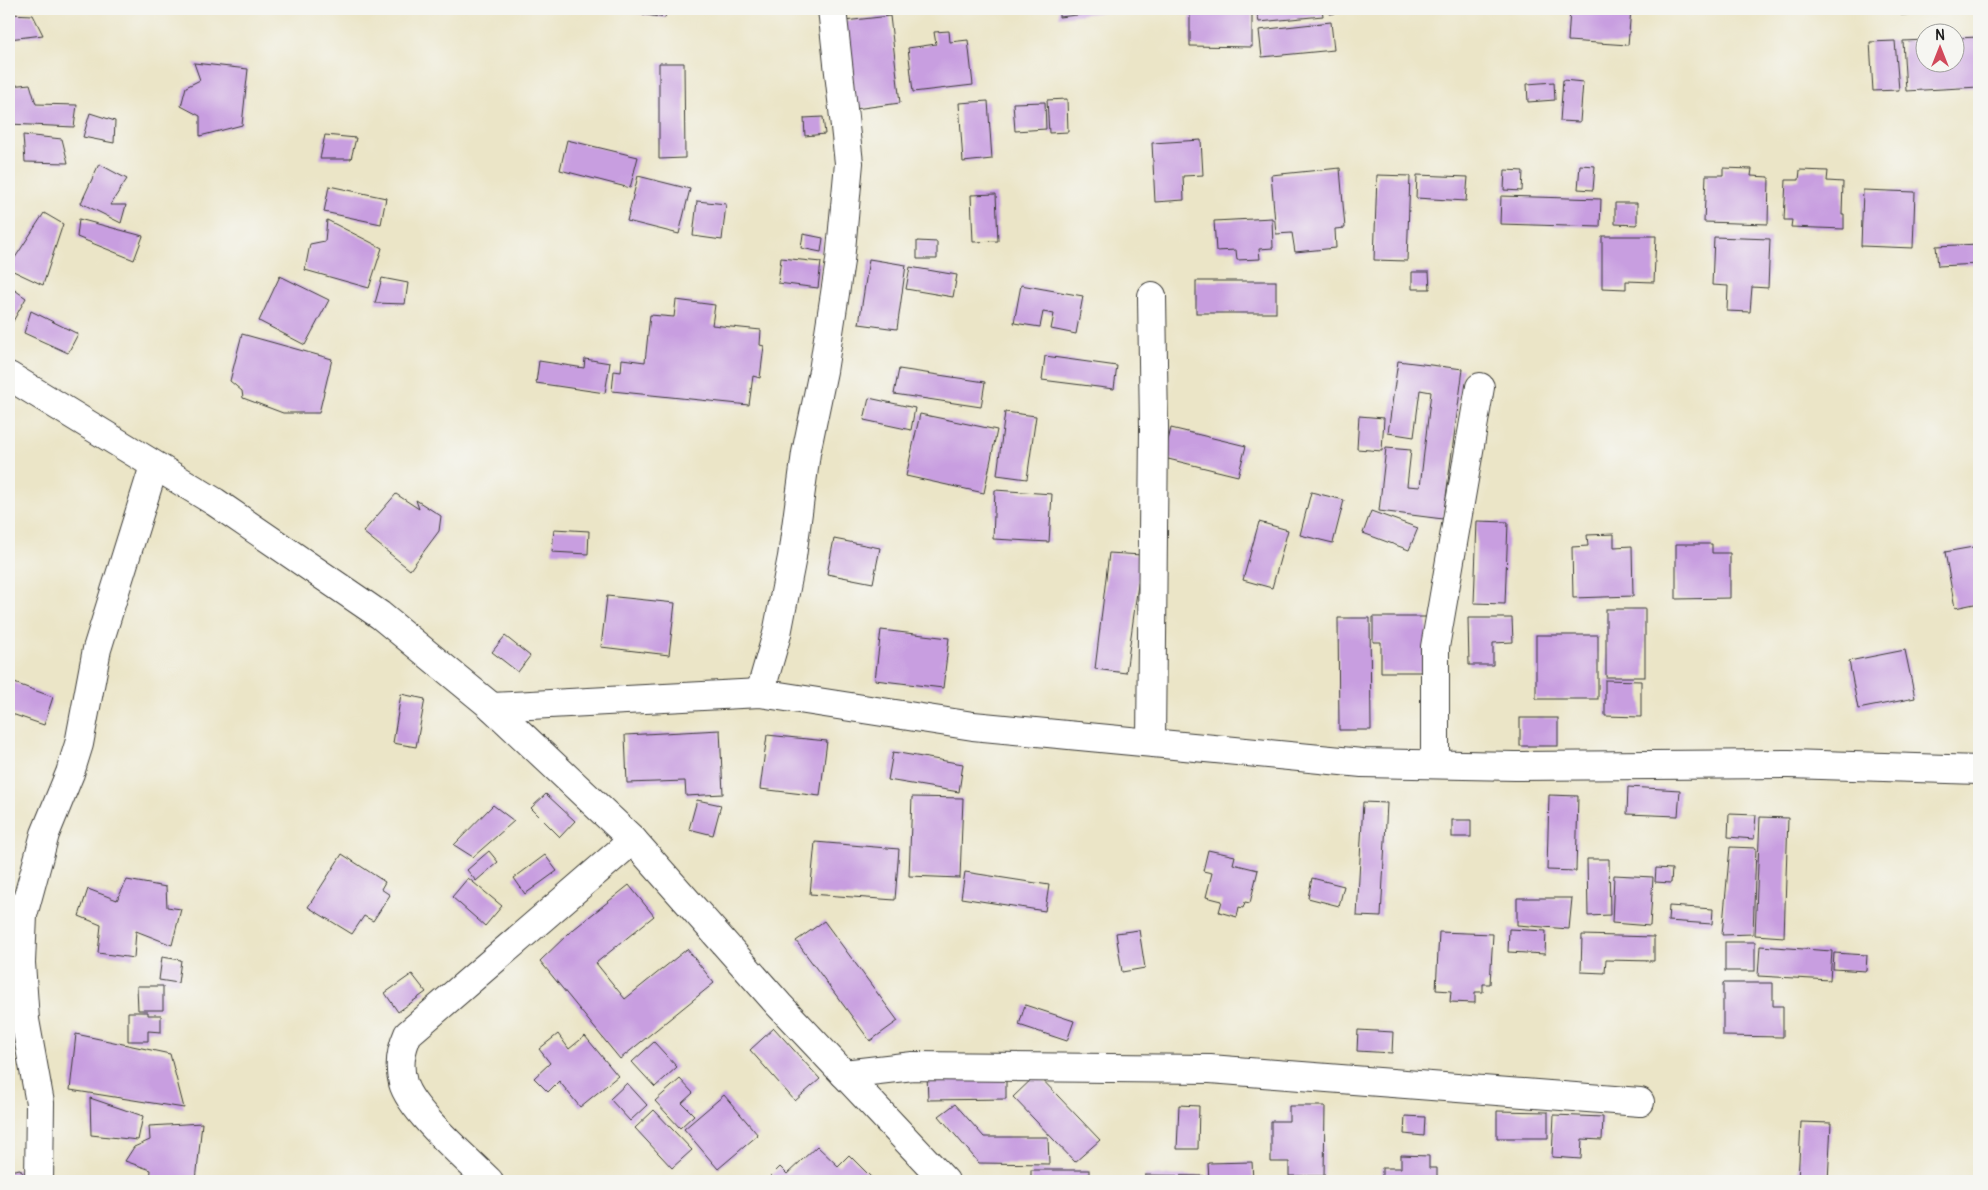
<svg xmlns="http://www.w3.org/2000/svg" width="1988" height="1190" viewBox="0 0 1988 1190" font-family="Pangolin,sans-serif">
<rect width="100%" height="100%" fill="#f6f6f2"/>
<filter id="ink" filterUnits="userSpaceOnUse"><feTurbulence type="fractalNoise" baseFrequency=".02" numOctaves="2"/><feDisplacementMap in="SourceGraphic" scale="10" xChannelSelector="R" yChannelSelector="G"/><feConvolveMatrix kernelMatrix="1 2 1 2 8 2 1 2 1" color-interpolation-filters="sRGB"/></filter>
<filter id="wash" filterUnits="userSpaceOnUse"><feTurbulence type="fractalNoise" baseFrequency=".0096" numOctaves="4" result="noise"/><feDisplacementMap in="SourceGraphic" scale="20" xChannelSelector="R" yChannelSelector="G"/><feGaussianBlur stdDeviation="1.12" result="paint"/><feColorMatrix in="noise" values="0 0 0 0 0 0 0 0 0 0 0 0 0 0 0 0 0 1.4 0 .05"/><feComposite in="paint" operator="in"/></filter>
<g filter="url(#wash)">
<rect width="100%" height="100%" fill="#ebe5c7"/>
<g id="blocks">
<g fill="#c89ee0">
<polygon points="623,9 667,9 665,18 622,11"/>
<polygon points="1059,9 1121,9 1121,10 1059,17"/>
<polygon points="1190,9 1252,9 1252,47 1190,46"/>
<polygon points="1256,9 1322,9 1323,16 1259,22"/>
<polygon points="1329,9 1360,9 1360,10 1330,14"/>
<polygon points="1570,9 1631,9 1628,45 1568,41"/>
<polygon points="1900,9 1974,9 1974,10 1901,15"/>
<polygon points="9,14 33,15 43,35 9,39"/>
<polygon points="890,16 900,103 855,109 844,21"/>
<polygon points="1331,22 1334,50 1262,57 1259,30"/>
<polygon points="949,31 950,42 968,40 973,85 913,92 908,48 936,44 934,32"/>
<polygon points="1979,37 1979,87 1906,91 1903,41 1926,40 1926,62 1956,62 1956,38"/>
<polygon points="1895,41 1899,90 1873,91 1870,42"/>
<polygon points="194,63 248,69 242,125 200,136 200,116 181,106 186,87 200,80"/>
<polygon points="659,63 684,63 685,158 659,159"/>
<polygon points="1563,80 1583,82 1580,122 1560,121"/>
<polygon points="1554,82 1555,100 1528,102 1527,84"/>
<polygon points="30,84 36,104 77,105 74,127 9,124 9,86"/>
<polygon points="1067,99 1068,132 1049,133 1047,100"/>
<polygon points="988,101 992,159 963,162 959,103"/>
<polygon points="1045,102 1046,129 1015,131 1013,103"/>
<polygon points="90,113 115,121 114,143 83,137"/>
<polygon points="823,117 825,134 805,136 804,118"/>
<polygon points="23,135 62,139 68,163 25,162"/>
<polygon points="325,135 356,138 351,159 320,159"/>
<polygon points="567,140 638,157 630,188 560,170"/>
<polygon points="1201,140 1203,175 1183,176 1184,200 1155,202 1152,143"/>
<polygon points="99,164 127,179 110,205 126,205 121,223 81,203"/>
<polygon points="1580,165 1595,166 1593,190 1578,189"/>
<polygon points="1340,168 1345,228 1335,229 1336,248 1295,252 1292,233 1276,234 1271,175"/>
<polygon points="1723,168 1752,169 1751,176 1769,177 1768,224 1704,222 1706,175 1723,175"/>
<polygon points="1505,170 1523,171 1522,191 1504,190"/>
<polygon points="1800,170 1828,171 1827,181 1843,182 1842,215 1844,215 1844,229 1791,227 1792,220 1784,220 1786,180 1799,180"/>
<polygon points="1377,175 1410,176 1407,261 1374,260"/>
<polygon points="1417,175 1468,177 1466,201 1416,198"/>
<polygon points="638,176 690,189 679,234 627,221"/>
<polygon points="329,186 386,198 381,224 324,212"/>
<polygon points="1863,190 1915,192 1913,248 1861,246"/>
<polygon points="996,194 998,241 973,242 971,195"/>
<polygon points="1501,196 1601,199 1600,227 1500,224"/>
<polygon points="697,201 726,204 722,240 693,236"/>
<polygon points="1615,203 1637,203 1637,225 1615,224"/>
<polygon points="44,213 63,224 43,285 9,269 9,267"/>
<polygon points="1272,218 1273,248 1259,249 1260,259 1237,260 1236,250 1216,251 1214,221"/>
<polygon points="79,219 143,236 134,260 77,237"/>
<polygon points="327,220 382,248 369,288 305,270 310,244 325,241"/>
<polygon points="803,234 823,238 821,252 801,248"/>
<polygon points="1602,236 1656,236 1654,282 1626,281 1626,289 1602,288"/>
<polygon points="1714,237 1770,239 1768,288 1752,287 1750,312 1727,311 1728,286 1712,285"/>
<polygon points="917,241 937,242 937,259 917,259"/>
<polygon points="1979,244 1979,264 1938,266 1936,246"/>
<polygon points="781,258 821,262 818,288 778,283"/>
<polygon points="869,259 906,265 897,329 859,324"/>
<polygon points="910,267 957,275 953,297 906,289"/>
<polygon points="1412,272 1429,272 1430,289 1412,289"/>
<polygon points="280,276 329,300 305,345 259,321"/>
<polygon points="382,278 408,283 405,304 375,303"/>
<rect x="1196" y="281" width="80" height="32"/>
<polygon points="1021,285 1083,296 1076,334 1051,329 1054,314 1043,312 1040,327 1014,323"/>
<polygon points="9,286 26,298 12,323 9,321"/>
<polygon points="676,300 715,305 712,325 761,330 760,345 764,346 760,378 753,376 749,405 612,391 614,371 621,372 622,359 645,362 650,315 674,317"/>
<polygon points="31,311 78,334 68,353 24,333"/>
<polygon points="242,334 332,359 319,413 283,413 243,398 242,391 230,381"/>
<polygon points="1045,356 1117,366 1114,389 1042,380"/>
<polygon points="585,359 610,363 605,393 536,383 539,361 584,368"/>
<polygon points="1398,361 1463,369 1443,519 1379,511 1386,448 1411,450 1407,486 1420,487 1431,392 1420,390 1414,437 1388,433"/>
<polygon points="899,369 985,382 981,407 894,394"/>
<polygon points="869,398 915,408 911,430 864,420"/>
<polygon points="1005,412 1036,416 1027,479 997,475"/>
<polygon points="920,414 997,430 984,493 906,476"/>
<polygon points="1359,416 1384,418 1382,451 1357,449"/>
<polygon points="1171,428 1246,446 1238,476 1164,458"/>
<polygon points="995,490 1052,494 1049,542 993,539"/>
<polygon points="1311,492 1344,500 1333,543 1300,535"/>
<polygon points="396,494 419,509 416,500 441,516 439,531 410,570 363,532"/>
<polygon points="1371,511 1418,528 1409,550 1363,533"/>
<polygon points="1477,521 1508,522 1505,604 1474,603"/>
<polygon points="1259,522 1288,530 1272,588 1243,580"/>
<polygon points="554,529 589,531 588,554 552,552"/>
<polygon points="1614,534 1614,547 1632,546 1633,596 1573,598 1572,547 1588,546 1587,535"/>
<polygon points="834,539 880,548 873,583 827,574"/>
<polygon points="1676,544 1712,544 1712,553 1730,553 1730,598 1676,599"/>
<polygon points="1979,546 1979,603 1955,608 1945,552"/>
<polygon points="1109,553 1142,555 1126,673 1095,669"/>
<polygon points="607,596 675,603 669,655 601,647"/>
<rect x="1606" y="609" width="39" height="68"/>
<polygon points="1373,617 1427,617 1427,672 1381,672 1381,642 1373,642"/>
<polygon points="1338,618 1370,618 1371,730 1339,730"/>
<polygon points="1468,618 1512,618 1513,642 1493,643 1493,665 1469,665"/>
<polygon points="881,630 949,638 943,688 875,680"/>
<rect x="1536" y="635" width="62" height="64"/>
<polygon points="505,636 530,656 518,672 492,652"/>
<polygon points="1905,650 1915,698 1858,709 1849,661"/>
<polygon points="1605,680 1641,681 1641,717 1605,716"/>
<polygon points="9,681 53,697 44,725 9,713"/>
<polygon points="401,694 425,699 416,747 393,743"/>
<rect x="1520" y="718" width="38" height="28"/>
<polygon points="720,730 723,794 686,796 685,781 627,783 625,735"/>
<polygon points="767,735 827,741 820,796 760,789"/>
<polygon points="893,752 963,764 959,792 888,780"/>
<polygon points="1628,787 1680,790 1678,816 1627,814"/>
<polygon points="546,794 575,821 560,837 531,808"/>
<polygon points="1549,795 1578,796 1576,871 1547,870"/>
<polygon points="912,797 963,798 960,878 909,876"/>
<polygon points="697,800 721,805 713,835 689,829"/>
<polygon points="1363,802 1387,803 1381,917 1357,916"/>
<polygon points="493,805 514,821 473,857 454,845"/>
<polygon points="1729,814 1756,815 1754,839 1728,837"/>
<polygon points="1760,817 1788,818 1784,937 1755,935"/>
<rect x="1452" y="820" width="19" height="17"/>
<polygon points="815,842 899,849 895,900 810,894"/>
<polygon points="1730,847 1756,848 1753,934 1722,935"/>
<polygon points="1208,850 1235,856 1233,864 1258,870 1250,903 1245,902 1243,908 1239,907 1237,917 1219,912 1222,901 1206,897 1212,873 1203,871"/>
<polygon points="489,851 498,862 476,881 467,870"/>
<polygon points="342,854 385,882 381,889 390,895 373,921 364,916 352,934 308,907"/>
<polygon points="545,855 557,871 525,894 514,878"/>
<polygon points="1587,859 1609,859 1610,915 1588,916"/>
<polygon points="1656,868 1672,869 1671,883 1655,882"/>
<polygon points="965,872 1049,885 1045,911 961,898"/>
<polygon points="1614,875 1653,877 1650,926 1612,923"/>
<polygon points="468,878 502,906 485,926 452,897"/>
<polygon points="1312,878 1344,886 1339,906 1308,898"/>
<polygon points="127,880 166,887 167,907 181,909 172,945 136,931 134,958 98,953 101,925 79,916 88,889 117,900"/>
<polygon points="629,885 654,916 596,963 625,999 687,949 714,983 620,1059 540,961 569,933"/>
<polygon points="1517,898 1572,898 1569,929 1517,925"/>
<polygon points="1669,906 1713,909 1712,924 1668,921"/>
<polygon points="824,921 898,1021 870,1041 796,941"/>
<polygon points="1509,929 1546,931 1545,954 1508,952"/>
<polygon points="1139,930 1145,968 1122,972 1116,933"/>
<polygon points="1439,932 1493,934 1490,984 1483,984 1483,992 1475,992 1475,1003 1450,1002 1451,991 1436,990"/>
<polygon points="1582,935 1654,937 1654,961 1606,960 1605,973 1581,972"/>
<rect x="1725" y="942" width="30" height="29"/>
<polygon points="1760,946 1832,951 1830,980 1758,976"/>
<polygon points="1834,953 1867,955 1866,971 1833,969"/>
<polygon points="162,957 181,960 178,983 159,980"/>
<polygon points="412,974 426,992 398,1012 385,993"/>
<polygon points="1723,983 1773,983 1773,1006 1783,1006 1783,1037 1723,1036"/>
<polygon points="137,986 163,986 163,1010 138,1010"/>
<polygon points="1025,1005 1074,1021 1067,1041 1019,1025"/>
<polygon points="128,1012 148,1012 148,1015 161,1015 161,1032 148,1031 148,1041 128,1041"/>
<polygon points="774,1028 820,1079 795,1101 750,1050"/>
<polygon points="1358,1030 1393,1032 1392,1053 1357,1051"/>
<polygon points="76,1034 170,1054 184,1108 70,1090"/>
<polygon points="558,1034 569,1049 585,1036 618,1076 580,1107 559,1081 548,1092 534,1078 550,1063 539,1049"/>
<polygon points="654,1042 677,1067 655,1087 632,1062"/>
<polygon points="1006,1071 1006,1099 928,1100 927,1074"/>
<polygon points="1037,1074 1100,1140 1075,1162 1013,1097"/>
<polygon points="680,1079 693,1093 682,1103 694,1115 680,1128 655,1101"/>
<polygon points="627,1083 647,1105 630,1121 610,1099"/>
<polygon points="724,1095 758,1135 718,1169 684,1129"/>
<polygon points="90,1098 143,1116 138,1140 91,1135"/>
<polygon points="955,1104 984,1137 1048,1137 1049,1164 979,1163 939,1116"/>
<polygon points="1179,1105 1199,1106 1198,1149 1177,1149"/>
<polygon points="1289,1106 1325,1106 1324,1176 1289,1176 1289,1162 1271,1162 1271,1121 1289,1121"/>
<polygon points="654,1110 692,1150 672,1168 635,1128"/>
<polygon points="1497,1111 1548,1112 1548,1138 1497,1138"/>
<polygon points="1554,1115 1603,1117 1602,1140 1582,1139 1581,1159 1552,1157"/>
<polygon points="1405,1116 1425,1117 1424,1136 1404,1134"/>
<polygon points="1801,1122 1831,1123 1828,1181 1798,1181"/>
<polygon points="202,1123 196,1181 150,1181 151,1170 125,1161 134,1147 150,1140 149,1126"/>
<polygon points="817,1146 838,1166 849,1155 875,1181 766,1181 780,1167 787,1174"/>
<polygon points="1401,1155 1429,1156 1429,1168 1437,1168 1437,1181 1382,1181 1382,1168 1401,1168"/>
<polygon points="1252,1162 1253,1181 1209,1181 1208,1163"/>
<polygon points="20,1169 28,1181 9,1181 9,1171"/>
<rect x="1031" y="1170" width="58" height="11"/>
<polygon points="1145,1175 1204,1176 1204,1181 1145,1181"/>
</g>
</g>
</g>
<g filter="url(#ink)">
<use href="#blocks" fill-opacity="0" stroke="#3b3a36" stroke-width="1"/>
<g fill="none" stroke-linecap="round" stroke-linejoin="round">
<defs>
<g id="minor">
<polyline points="9,376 215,502 380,615 492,707 633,840 779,1005 945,1181"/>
<polyline points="760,693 777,634 792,557 806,453 823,371 840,261 849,163 832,9"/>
<polyline points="492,707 760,693 973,726 1362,763 1515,766 1789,764 1979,770"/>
<polyline points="1151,742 1154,428 1152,296"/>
<polyline points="1435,764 1435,647 1480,387"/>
<polyline points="844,1074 913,1066 1210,1069 1640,1102"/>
<polyline points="39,1181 40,1103 25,1020 21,963 23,915 45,834 70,773 79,744 97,649 154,466"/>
<path d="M 489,1181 C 468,1160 410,1110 403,1083 C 398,1065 401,1050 408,1034 L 633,840"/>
</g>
</defs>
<use href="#minor" stroke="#3b3a36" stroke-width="30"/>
<use href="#minor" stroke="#fff" stroke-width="28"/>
</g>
</g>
<rect width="1988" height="1190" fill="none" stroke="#f6f6f2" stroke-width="30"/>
<g transform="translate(1940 48)"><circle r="24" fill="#f6f6f2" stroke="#9f9f9c"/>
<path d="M0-4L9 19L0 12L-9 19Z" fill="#d1495b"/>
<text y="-8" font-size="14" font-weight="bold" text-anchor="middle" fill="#1c1c1c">N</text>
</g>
</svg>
